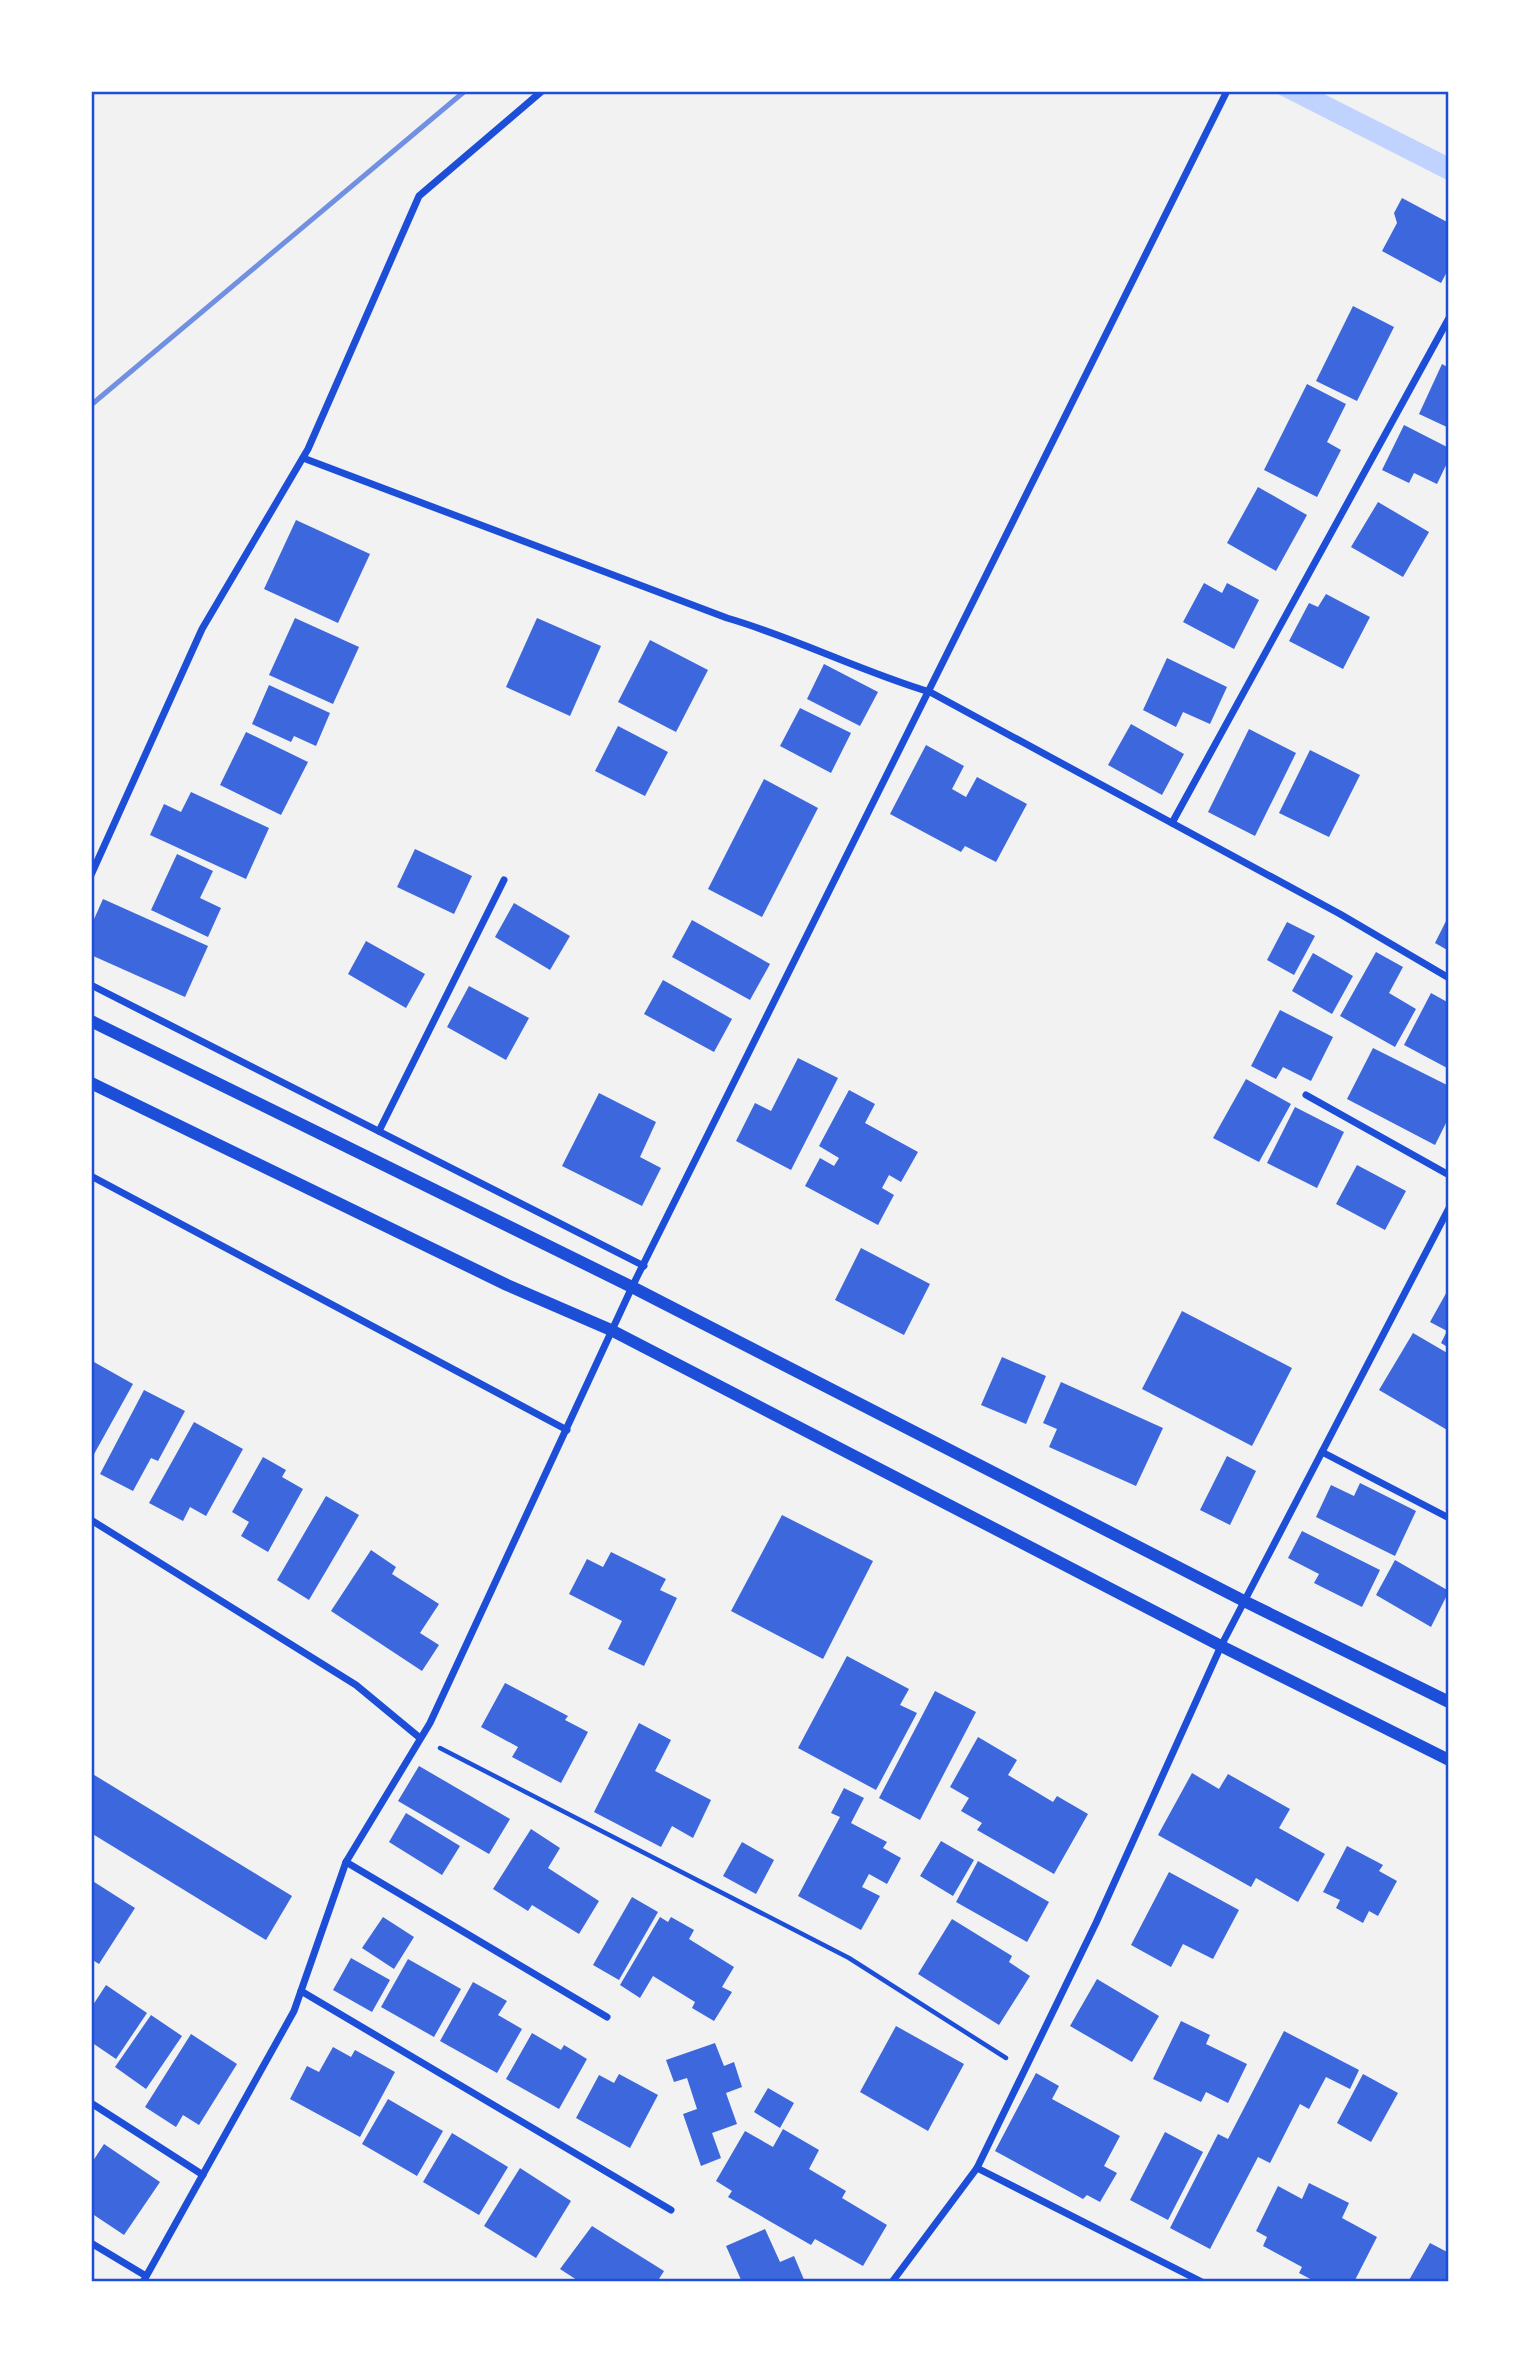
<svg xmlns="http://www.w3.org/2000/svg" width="1540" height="2373" viewBox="0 0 1540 2373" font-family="'Nunito Sans',sans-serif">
<rect width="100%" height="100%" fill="#f2f2f2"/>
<polygon fill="#bfd3fe" points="1272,91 1318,91 1449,157 1449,181"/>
<g fill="#3d67dc">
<polygon points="1402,198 1449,223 1449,268 1441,283 1382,251 1397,223 1394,213"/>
<polygon points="1353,306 1394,327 1357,401 1316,381"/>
<polygon points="1442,364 1449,368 1449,428 1419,414"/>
<polygon points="1307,384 1346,404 1327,442 1341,450 1317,497 1264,470"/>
<polygon points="1404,425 1449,448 1449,459 1437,484 1414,473 1409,483 1382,470"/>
<polygon points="1258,487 1307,515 1276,571 1227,543"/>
<polygon points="1378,502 1429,532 1403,577 1351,547"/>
<polygon points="296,520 370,554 338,623 264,589"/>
<polygon points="1204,583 1222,593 1227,583 1259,600 1234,649 1183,622"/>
<polygon points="1326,594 1370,617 1343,669 1289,641 1309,603 1318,607"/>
<polygon points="295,618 359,647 333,704 269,675"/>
<polygon points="537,618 601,646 570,716 506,687"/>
<polygon points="650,640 708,670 676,732 618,702"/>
<polygon points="1167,658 1227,687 1210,724 1183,712 1176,727 1143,710"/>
<polygon points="824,664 878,692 860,726 807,699"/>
<polygon points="269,685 330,713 316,746 294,736 291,742 252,724"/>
<polygon points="800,708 851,733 831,773 780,746"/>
<polygon points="1131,724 1184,754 1162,795 1108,765"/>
<polygon points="618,726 668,752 645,796 595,771"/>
<polygon points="1249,729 1296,753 1255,836 1208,812"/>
<polygon points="246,732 308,762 281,815 220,785"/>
<polygon points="926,745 964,766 952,789 966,797 977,777 1027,804 996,862 965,846 961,852 890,814"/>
<polygon points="1310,750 1360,775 1329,837 1279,813"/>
<polygon points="764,779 818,808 762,917 708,889"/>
<polygon points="191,792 269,828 246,879 150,835 164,804 181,812"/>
<polygon points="415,849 472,876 454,914 397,887"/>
<polygon points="177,854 213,871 200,898 221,908 208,937 151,910"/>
<polygon points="103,899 208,946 185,997 91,955 91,926"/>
<polygon points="514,903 570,936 550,970 495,937"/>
<polygon points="1449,915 1449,951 1435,943"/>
<polygon points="692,920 770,964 750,1000 672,957"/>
<polygon points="1287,922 1315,936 1294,975 1267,960"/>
<polygon points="366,941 425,974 406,1008 348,974"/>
<polygon points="1376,952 1403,967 1389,993 1416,1009 1395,1047 1340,1016"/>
<polygon points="1313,953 1353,976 1332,1014 1292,991"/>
<polygon points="663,980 732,1019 714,1052 644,1014"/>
<polygon points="469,986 529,1018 506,1060 447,1027"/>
<polygon points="1431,993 1449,1003 1449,1069 1404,1045"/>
<polygon points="1280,1010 1333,1037 1311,1081 1283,1067 1276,1079 1251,1066"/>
<polygon points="1373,1048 1449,1086 1449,1117 1435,1145 1347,1099"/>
<polygon points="798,1058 838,1078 791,1170 736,1141 755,1103 771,1111"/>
<polygon points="1246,1079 1291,1104 1259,1162 1213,1138"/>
<polygon points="849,1090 875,1104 865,1123 918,1152 901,1182 889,1175 882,1188 894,1195 878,1225 805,1186 820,1158 834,1166 839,1158 819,1146"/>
<polygon points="599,1093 656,1122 640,1157 661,1168 642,1206 562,1166"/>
<polygon points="1295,1107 1344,1132 1317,1188 1267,1163"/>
<polygon points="1357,1165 1406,1191 1385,1230 1336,1204"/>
<polygon points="861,1248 930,1284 904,1335 835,1300"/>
<polygon points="1449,1288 1449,1348 1441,1343 1447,1331 1430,1322"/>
<polygon points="1182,1311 1292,1368 1252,1446 1142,1389"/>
<polygon points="1413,1333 1449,1354 1449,1431 1379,1390"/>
<polygon points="1002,1357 1046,1376 1026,1424 981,1405"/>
<polygon points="94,1362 133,1384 93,1456 91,1368"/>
<polygon points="1061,1382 1163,1428 1136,1486 1049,1447 1057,1429 1043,1423"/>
<polygon points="144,1390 185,1411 158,1461 151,1458 133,1491 100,1474"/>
<polygon points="194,1422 243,1449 206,1516 190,1507 183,1521 149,1503"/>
<polygon points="1227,1456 1256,1471 1230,1525 1200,1510"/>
<polygon points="263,1457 286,1470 282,1477 303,1489 268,1552 241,1536 249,1522 232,1512"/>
<polygon points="1360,1483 1416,1511 1395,1556 1316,1517 1331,1485 1354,1496"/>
<polygon points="326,1496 359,1515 309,1600 277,1580"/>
<polygon points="782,1515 873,1561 823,1659 731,1611"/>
<polygon points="1302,1531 1380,1570 1362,1607 1314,1583 1319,1574 1288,1558"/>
<polygon points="371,1550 396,1567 392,1574 439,1604 420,1633 439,1645 422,1671 331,1611"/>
<polygon points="611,1552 666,1579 660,1590 677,1598 644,1666 608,1649 622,1621 569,1594 587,1559 603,1567"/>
<polygon points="1395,1560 1449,1591 1431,1627 1376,1595"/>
<polygon points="847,1656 909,1689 900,1705 917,1713 876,1790 798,1748"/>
<polygon points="505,1683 568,1716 565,1720 588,1732 561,1783 512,1757 518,1747 481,1727"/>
<polygon points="935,1691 976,1712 920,1820 879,1798"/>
<polygon points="639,1723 671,1740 655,1771 711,1800 693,1838 672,1826 661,1847 594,1812"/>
<polygon points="978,1737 1017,1760 1008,1775 1053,1802 1057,1796 1088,1814 1054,1874 977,1830 982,1823 961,1811 969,1798 950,1787"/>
<polygon points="419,1766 510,1819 489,1854 398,1801"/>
<polygon points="91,1773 292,1896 266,1940 91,1833"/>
<polygon points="1192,1773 1219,1789 1228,1774 1290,1809 1279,1828 1325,1854 1298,1902 1256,1878 1251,1887 1158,1835"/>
<polygon points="844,1788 864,1798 851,1823 887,1842 883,1848 901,1858 887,1884 869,1874 862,1887 880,1896 861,1930 798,1896 840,1817 831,1813"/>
<polygon points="406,1813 460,1846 442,1875 389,1842"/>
<polygon points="531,1829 560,1848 548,1868 599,1901 579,1934 532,1905 528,1911 493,1889"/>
<polygon points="941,1841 974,1860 953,1896 920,1876"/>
<polygon points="742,1842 774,1860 756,1894 723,1876"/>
<polygon points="1347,1846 1383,1865 1379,1871 1397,1881 1378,1916 1369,1911 1363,1923 1336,1908 1340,1900 1323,1892"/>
<polygon points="978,1861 1049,1902 1027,1942 956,1902"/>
<polygon points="1169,1872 1239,1910 1213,1959 1183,1944 1171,1967 1131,1945"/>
<polygon points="91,1880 135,1908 99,1964 91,1959"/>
<polygon points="632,1897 658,1912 619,1980 593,1965"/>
<polygon points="383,1917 414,1937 394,1969 362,1948"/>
<polygon points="660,1917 668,1922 671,1917 694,1930 689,1939 734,1967 722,1987 732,1992 714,2021 692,2008 695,2002 653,1976 640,1998 620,1985"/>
<polygon points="952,1919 1012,1956 1009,1962 1030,1976 999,2025 918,1974"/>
<polygon points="351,1958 390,1980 372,2012 333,1990"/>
<polygon points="408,1959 461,1989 434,2037 381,2007"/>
<polygon points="1097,1979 1159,2016 1132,2062 1070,2026"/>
<polygon points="473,1982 507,2001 498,2015 522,2029 497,2073 440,2041"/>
<polygon points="106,1985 147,2013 116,2059 91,2042 91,2008"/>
<polygon points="151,2015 182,2036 146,2089 115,2067"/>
<polygon points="1181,2021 1210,2035 1206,2044 1247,2064 1228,2103 1206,2092 1201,2102 1153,2079"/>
<polygon points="896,2026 964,2064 928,2131 860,2092"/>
<polygon points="1284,2031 1359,2070 1350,2089 1326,2077 1309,2109 1300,2104 1270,2163 1258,2157 1210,2249 1170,2228 1218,2134 1228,2139"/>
<polygon points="532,2033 561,2050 564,2045 587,2059 559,2109 506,2079"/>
<polygon points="191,2034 237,2064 199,2125 183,2115 176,2127 145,2107"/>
<polygon points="715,2043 724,2066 734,2062 742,2087 726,2093 737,2124 712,2133 721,2158 701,2166 683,2114 697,2109 687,2078 674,2082 666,2060"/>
<polygon points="333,2047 351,2057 355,2050 395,2072 360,2137 290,2099 307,2066 319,2072"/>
<polygon points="1036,2073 1059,2086 1052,2099 1120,2136 1104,2166 1117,2173 1100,2202 1087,2195 1083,2199 995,2151"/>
<polygon points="619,2074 658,2095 630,2148 576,2118 599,2075 614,2083"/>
<polygon points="1363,2074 1398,2093 1371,2142 1337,2123"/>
<polygon points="768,2088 794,2103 780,2128 754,2112"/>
<polygon points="388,2099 443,2131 417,2176 362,2144"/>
<polygon points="783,2129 819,2150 809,2169 846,2191 842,2198 887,2225 863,2266 815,2239 811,2245 728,2197 732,2191 716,2181 745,2131 773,2147"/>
<polygon points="1165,2132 1203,2152 1168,2220 1130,2200"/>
<polygon points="452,2133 508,2167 479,2215 423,2182"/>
<polygon points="104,2144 160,2182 124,2235 91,2213 91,2164"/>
<polygon points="520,2168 571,2201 536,2258 484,2226"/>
<polygon points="1309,2183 1349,2203 1342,2218 1377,2237 1354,2282 1316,2282 1299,2273 1302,2267 1263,2246 1267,2237 1256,2231 1278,2186 1302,2199"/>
<polygon points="592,2226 664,2271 657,2282 580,2282 560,2269"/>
<polygon points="765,2229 780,2262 794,2256 805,2282 742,2282 726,2246"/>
<polygon points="1430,2243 1449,2253 1449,2282 1408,2282"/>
</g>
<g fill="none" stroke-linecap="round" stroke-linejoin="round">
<polyline stroke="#1d4ed8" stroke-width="4.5" points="440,1748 849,1958 1006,2058"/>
<g stroke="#1d4ed8" stroke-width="7">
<path d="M 303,458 L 727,618 C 796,638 860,671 930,692 L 1340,914 L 1449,978"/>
<polyline points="1172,823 1449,318"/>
<polyline points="91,875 202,629 308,449 419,196 542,91"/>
<polyline points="91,985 644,1266"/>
<polyline points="1306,1095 1449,1175"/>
<polyline points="379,1131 504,880"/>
<polyline points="91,1176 567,1430"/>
<polyline points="1322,1452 1449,1518"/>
<polyline points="91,1520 356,1685 420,1738"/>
<polyline points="346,1862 607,2017"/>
<polyline points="301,1991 671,2210"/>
<polyline points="91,2103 203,2175"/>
<polyline points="977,2168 1202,2282"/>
<polyline points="91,2243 146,2276"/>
<polyline points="143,2282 294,2011 346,1862 430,1723 632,1287 1227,91"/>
<polyline points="892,2282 977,2168 1096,1923 1221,1646 1449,1208"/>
</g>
<g stroke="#1d4ed8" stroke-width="12">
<polyline points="91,1021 632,1287 1246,1602 1449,1702"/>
<polyline points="91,1083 507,1285 611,1330 1221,1646 1449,1760"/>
</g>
<polyline stroke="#7290e2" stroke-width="5" points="91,405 465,91"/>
</g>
<rect width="1540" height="2373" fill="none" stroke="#ffffff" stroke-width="186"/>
<rect x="93" y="93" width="1354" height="2187" fill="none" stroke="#1d4ed8" stroke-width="2.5"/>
</svg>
